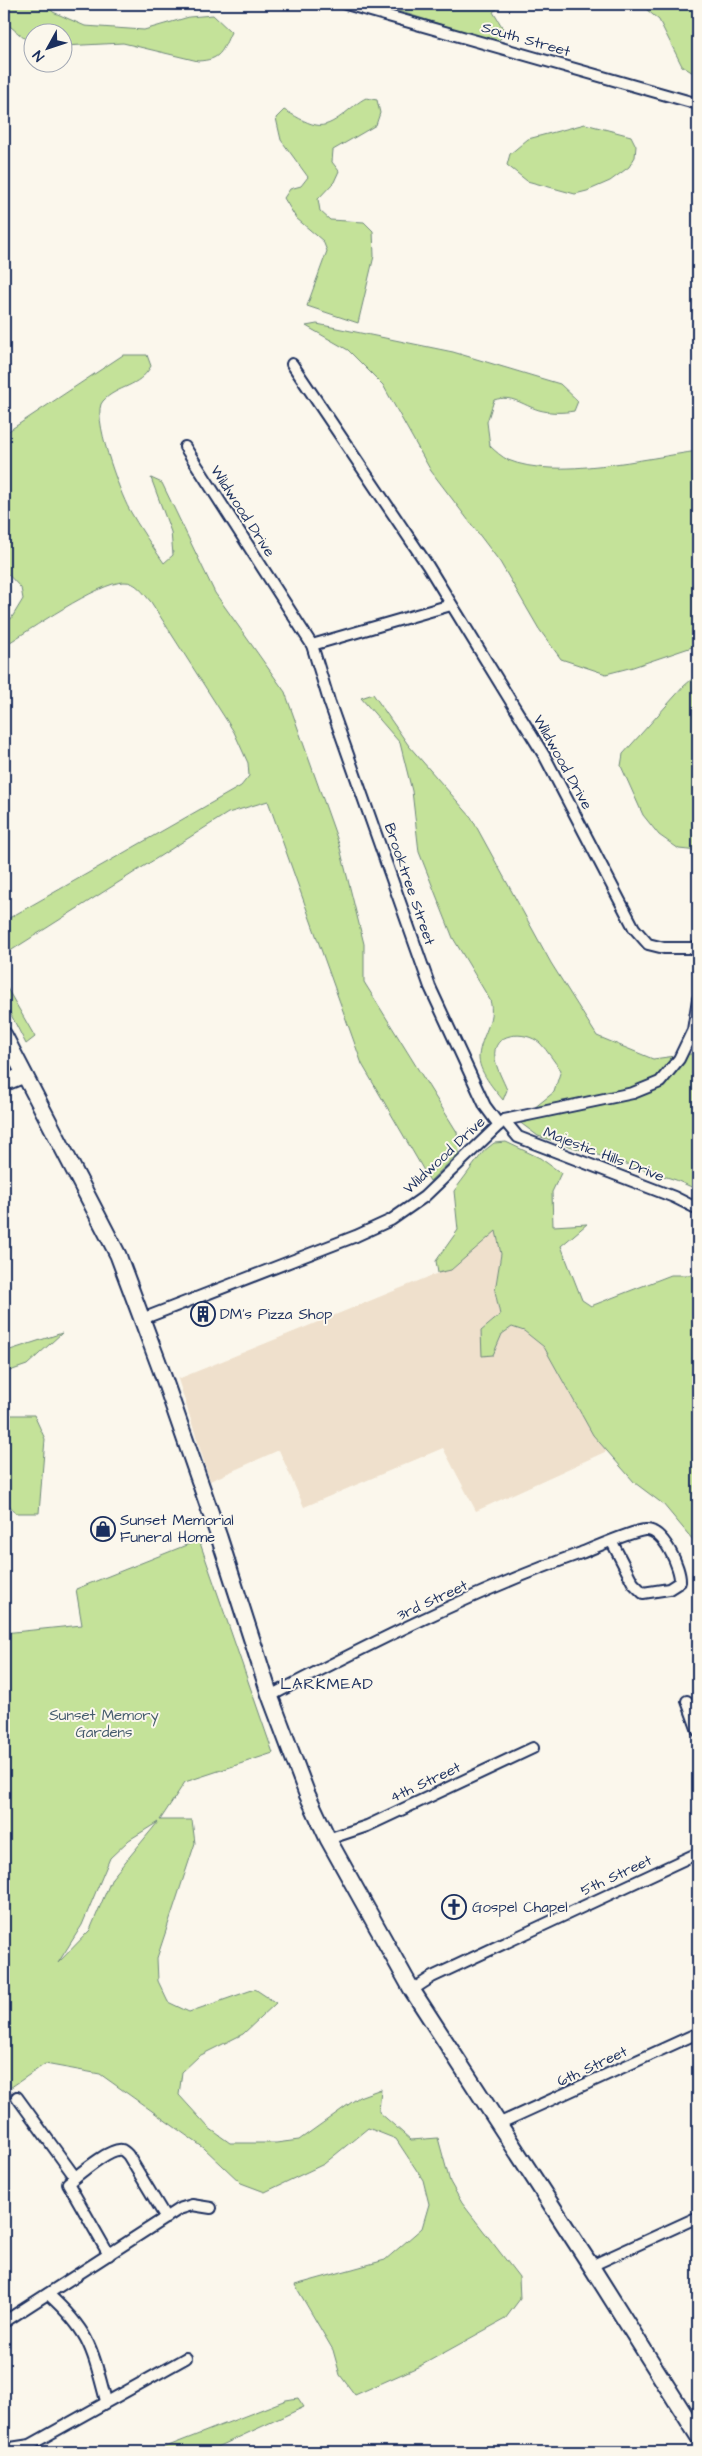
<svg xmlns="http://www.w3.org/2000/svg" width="702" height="2456" viewBox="0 0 702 2456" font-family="'Architects Daughter',sans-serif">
<rect width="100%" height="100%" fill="#fbf7ec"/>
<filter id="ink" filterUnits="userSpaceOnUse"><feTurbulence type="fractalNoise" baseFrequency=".02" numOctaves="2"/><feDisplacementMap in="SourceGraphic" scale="10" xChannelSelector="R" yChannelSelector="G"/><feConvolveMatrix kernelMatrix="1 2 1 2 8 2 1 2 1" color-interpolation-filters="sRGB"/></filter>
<g filter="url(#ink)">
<polygon fill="#efe0cc" points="496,1230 501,1254 495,1291 500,1315 481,1331 493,1355 502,1334 512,1327 524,1331 544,1347 593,1435 607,1451 476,1511 443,1448 304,1507 279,1450 210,1481 178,1379 438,1273 451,1270"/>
<g fill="#c4e299" stroke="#70887c" fill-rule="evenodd">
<path d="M 4,4 L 47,4 L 53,12 L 85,26 L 144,30 L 189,17 L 213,15 L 231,32 C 222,51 221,60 198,61 L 123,43 L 63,46 L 62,32 L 32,32 L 32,45 L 4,21 Z"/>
<polygon points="376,4 503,4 493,12 506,33 497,42"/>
<polygon points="640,4 698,4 698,76 682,66 659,20"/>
<path d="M 366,98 L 377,100 L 380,113 L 376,125 L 333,150 L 332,162 L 339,171 L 334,182 L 318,199 L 320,211 L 330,220 L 364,222 L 373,231 L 374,256 L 358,323 L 307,306 L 327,251 L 323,241 L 296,218 L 284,198 L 290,189 L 301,186 L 308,177 L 281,140 L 276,118 L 284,110 C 294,115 305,123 316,125 C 333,129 351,105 366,98 Z"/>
<polygon points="585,124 631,136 636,146 635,157 629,167 610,181 587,191 575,194 527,181 507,165 510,154 528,139"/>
<path d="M 317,324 L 453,352 L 560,384 L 578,401 L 574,411 C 563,413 550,413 539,410 C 522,405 512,394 494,400 L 487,422 L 490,446 C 495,451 502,457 508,460 C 556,480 646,458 698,451 L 698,645 L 633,667 L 606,674 L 561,659 L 539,629 L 500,562 L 431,471 L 383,385 L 348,350 L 306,326 Z"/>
<path d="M 123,355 L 147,355 L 151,366 C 139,388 118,385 103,401 C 90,413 120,493 129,509 C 139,527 152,546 164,563 L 173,555 L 171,532 L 151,478 L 162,483 L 215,593 L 285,692 L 339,844 L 364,944 L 364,982 L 457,1132 L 459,1153 L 430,1181 L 362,1064 L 268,801 L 228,813 L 4,955 L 4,921 L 241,786 L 249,776 L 248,763 L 234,732 L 151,602 C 144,594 136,581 124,582 C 99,582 28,631 4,646 L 4,623 L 11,619 L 23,599 L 21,588 L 4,570 L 4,434 Z"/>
<polygon points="698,674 698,851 679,849 659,835 643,815 621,766 623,754 684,686"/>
<path d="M 373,694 L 409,746 L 471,817 L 551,963 L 597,1036 L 653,1059 L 698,1053 L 698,1190 L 676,1180 L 538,1136 L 518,1121 L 554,1092 L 561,1070 C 554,1062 548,1051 540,1043 C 525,1030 491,1032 495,1058 C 496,1068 503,1080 507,1090 L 503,1100 C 494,1089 478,1071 479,1056 C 481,1035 496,1021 490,1000 L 453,938 L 419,852 L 412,791 L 400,743 L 361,698 Z"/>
<polygon points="4,983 35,1037 26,1044 4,1001"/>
<polygon points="506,1142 540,1158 561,1173 552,1192 553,1226 587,1224 561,1246 582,1300 591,1306 671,1275 698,1275 698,1546 663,1504 635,1483 593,1435 544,1347 524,1331 512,1327 502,1334 493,1355 482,1356 481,1331 500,1315 495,1291 501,1254 496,1231 451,1270 438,1273 436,1261 458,1230 454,1191 484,1151 494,1143"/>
<polygon points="62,1333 27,1365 4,1373 4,1352"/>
<polygon points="4,1415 34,1415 45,1439 39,1513 15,1513 4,1497"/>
<path d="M 199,1540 L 273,1753 L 185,1782 L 160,1820 L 192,1820 L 195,1843 L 157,1958 L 158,1981 L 168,2002 L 189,2012 L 255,1989 L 276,2003 L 243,2034 L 199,2056 L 182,2072 L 179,2095 L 209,2128 L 230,2143 L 276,2143 L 299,2140 L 359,2097 L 381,2089 L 379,2112 L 411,2140 L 438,2138 L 450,2182 L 462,2203 L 519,2277 L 520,2299 L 505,2319 L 420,2366 L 355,2395 L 340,2375 L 333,2350 L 295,2285 L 385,2260 L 422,2228 L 429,2204 L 423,2180 L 396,2139 L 368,2128 L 324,2164 L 265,2192 L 241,2183 L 204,2148 L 100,2074 L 45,2064 L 4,2092 L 4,1633 L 82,1625 L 76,1589 ZM 158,1822 L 112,1878 L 90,1930 L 58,1963 L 82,1925 L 110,1858 L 129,1840 Z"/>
<polygon points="298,2398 304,2407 207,2452 153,2452 286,2400"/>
</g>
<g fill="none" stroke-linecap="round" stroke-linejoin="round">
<defs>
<g id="street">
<polyline points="346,4 698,104"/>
<polyline points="292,364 428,566 545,757 634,928 648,944 664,948 698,948"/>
<polyline points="185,447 312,645 329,701 430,987 485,1106 499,1125"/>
<polyline points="312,645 451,605"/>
<polyline points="504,1120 518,1137 674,1197 698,1209"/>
<polyline points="142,1319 356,1236 391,1220 424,1197 504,1120 633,1093 660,1082 679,1059 693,1030 698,999"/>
<path d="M 270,1696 C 370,1644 474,1591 581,1553 C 596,1547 632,1531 645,1530 C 663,1528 681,1568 680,1582 L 669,1589 L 643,1593 L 633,1583 L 612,1542"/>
<polyline points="687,1701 698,1731"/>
<polyline points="328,1839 367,1826 533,1748"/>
<polyline points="412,1990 432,1977 698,1853"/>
<polyline points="17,2097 75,2177"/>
<polyline points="498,2124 698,2033"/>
<path d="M 109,2255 L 68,2183 C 77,2176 110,2147 122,2150 C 124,2151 126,2153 128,2155 L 166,2218"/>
<polyline points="591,2266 698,2217"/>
<path d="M 48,2294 C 90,2332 92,2348 106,2401"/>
<polyline points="4,2322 179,2209 192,2205 211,2208"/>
<polyline points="4,2449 30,2445 186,2358"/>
</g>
<g id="secondary">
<polyline points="4,1035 118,1255 161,1370 219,1537 270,1696 307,1794 328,1839 412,1990 591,2266 698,2436"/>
<polyline points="4,1083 24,1075"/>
</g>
</defs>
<use href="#street" stroke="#1b2f5e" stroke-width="14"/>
<use href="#secondary" stroke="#1b2f5e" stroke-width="19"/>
<use href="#street" stroke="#fbf7ec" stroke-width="10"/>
<use href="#secondary" stroke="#fbf7ec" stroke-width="15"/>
</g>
</g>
<defs>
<symbol id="building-ring" viewBox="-11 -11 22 22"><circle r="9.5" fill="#fbf7ec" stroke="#1b2f5e" stroke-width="1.5"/><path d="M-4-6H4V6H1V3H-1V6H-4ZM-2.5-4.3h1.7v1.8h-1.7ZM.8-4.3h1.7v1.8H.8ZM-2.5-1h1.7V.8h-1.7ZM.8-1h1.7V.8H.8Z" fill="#1b2f5e"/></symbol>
<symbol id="shop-ring" viewBox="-11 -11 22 22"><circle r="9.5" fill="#fbf7ec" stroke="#1b2f5e" stroke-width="1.5"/><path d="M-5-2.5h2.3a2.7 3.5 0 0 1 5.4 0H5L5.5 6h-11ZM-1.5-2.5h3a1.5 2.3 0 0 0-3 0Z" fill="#1b2f5e"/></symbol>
<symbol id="church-ring" viewBox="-11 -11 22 22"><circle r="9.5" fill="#fbf7ec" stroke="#1b2f5e" stroke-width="1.5"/><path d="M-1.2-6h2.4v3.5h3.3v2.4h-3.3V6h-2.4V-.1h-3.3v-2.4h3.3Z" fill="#1b2f5e"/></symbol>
</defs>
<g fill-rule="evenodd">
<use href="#building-ring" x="189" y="1300" width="28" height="28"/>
<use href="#shop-ring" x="89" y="1515" width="28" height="28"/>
<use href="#church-ring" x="440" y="1893" width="28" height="28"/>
</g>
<g text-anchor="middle" stroke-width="4" stroke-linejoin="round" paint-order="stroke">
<g font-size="15" fill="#1b2f5e" stroke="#fbf7ec">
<text transform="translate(526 39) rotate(16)" y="5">South Street</text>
<text transform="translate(243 511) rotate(57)" y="5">Wildwood Drive</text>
<text transform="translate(563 762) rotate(61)" y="5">Wildwood Drive</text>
<text transform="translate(410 884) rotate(71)" y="5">Brooktree Street</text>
<text transform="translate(604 1154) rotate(21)" y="5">Majestic Hills Drive</text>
<text transform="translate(444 1155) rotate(-43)" y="5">Wildwood Drive</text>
<text transform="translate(432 1600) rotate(-25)" y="5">3rd Street</text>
<text transform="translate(425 1782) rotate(-25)" y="5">4th Street</text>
<text transform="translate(616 1875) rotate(-25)" y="5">5th Street</text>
<text transform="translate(592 2066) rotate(-25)" y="5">6th Street</text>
</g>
<g font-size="15" fill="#1b2f5e" stroke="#fbf7ec" text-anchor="start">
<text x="220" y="1319">DM's Pizza Shop</text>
<text x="120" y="1525">Sunset Memorial<tspan x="120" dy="17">Funeral Home</tspan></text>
<text x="472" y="1912">Gospel Chapel</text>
</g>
<g font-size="15" fill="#455c6d" stroke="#fbf7ec">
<text x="104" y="1720">Sunset Memory<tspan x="104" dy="17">Gardens</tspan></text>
</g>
<g font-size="16" letter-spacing="1" fill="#1b2f5e" stroke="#fbf7ec">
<text x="327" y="1689">LARKMEAD</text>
</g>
</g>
<rect width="702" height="2456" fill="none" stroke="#fbf7ec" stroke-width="20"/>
<rect x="10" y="10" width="682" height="2436" fill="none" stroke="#1b2f5e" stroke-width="2" filter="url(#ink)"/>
<g transform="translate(48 48) rotate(230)"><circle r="24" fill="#fbf7ec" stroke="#a1a7b3"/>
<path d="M0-4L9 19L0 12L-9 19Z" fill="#1b2f5e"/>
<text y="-8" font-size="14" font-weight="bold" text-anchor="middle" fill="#1b2f5e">N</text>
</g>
</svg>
